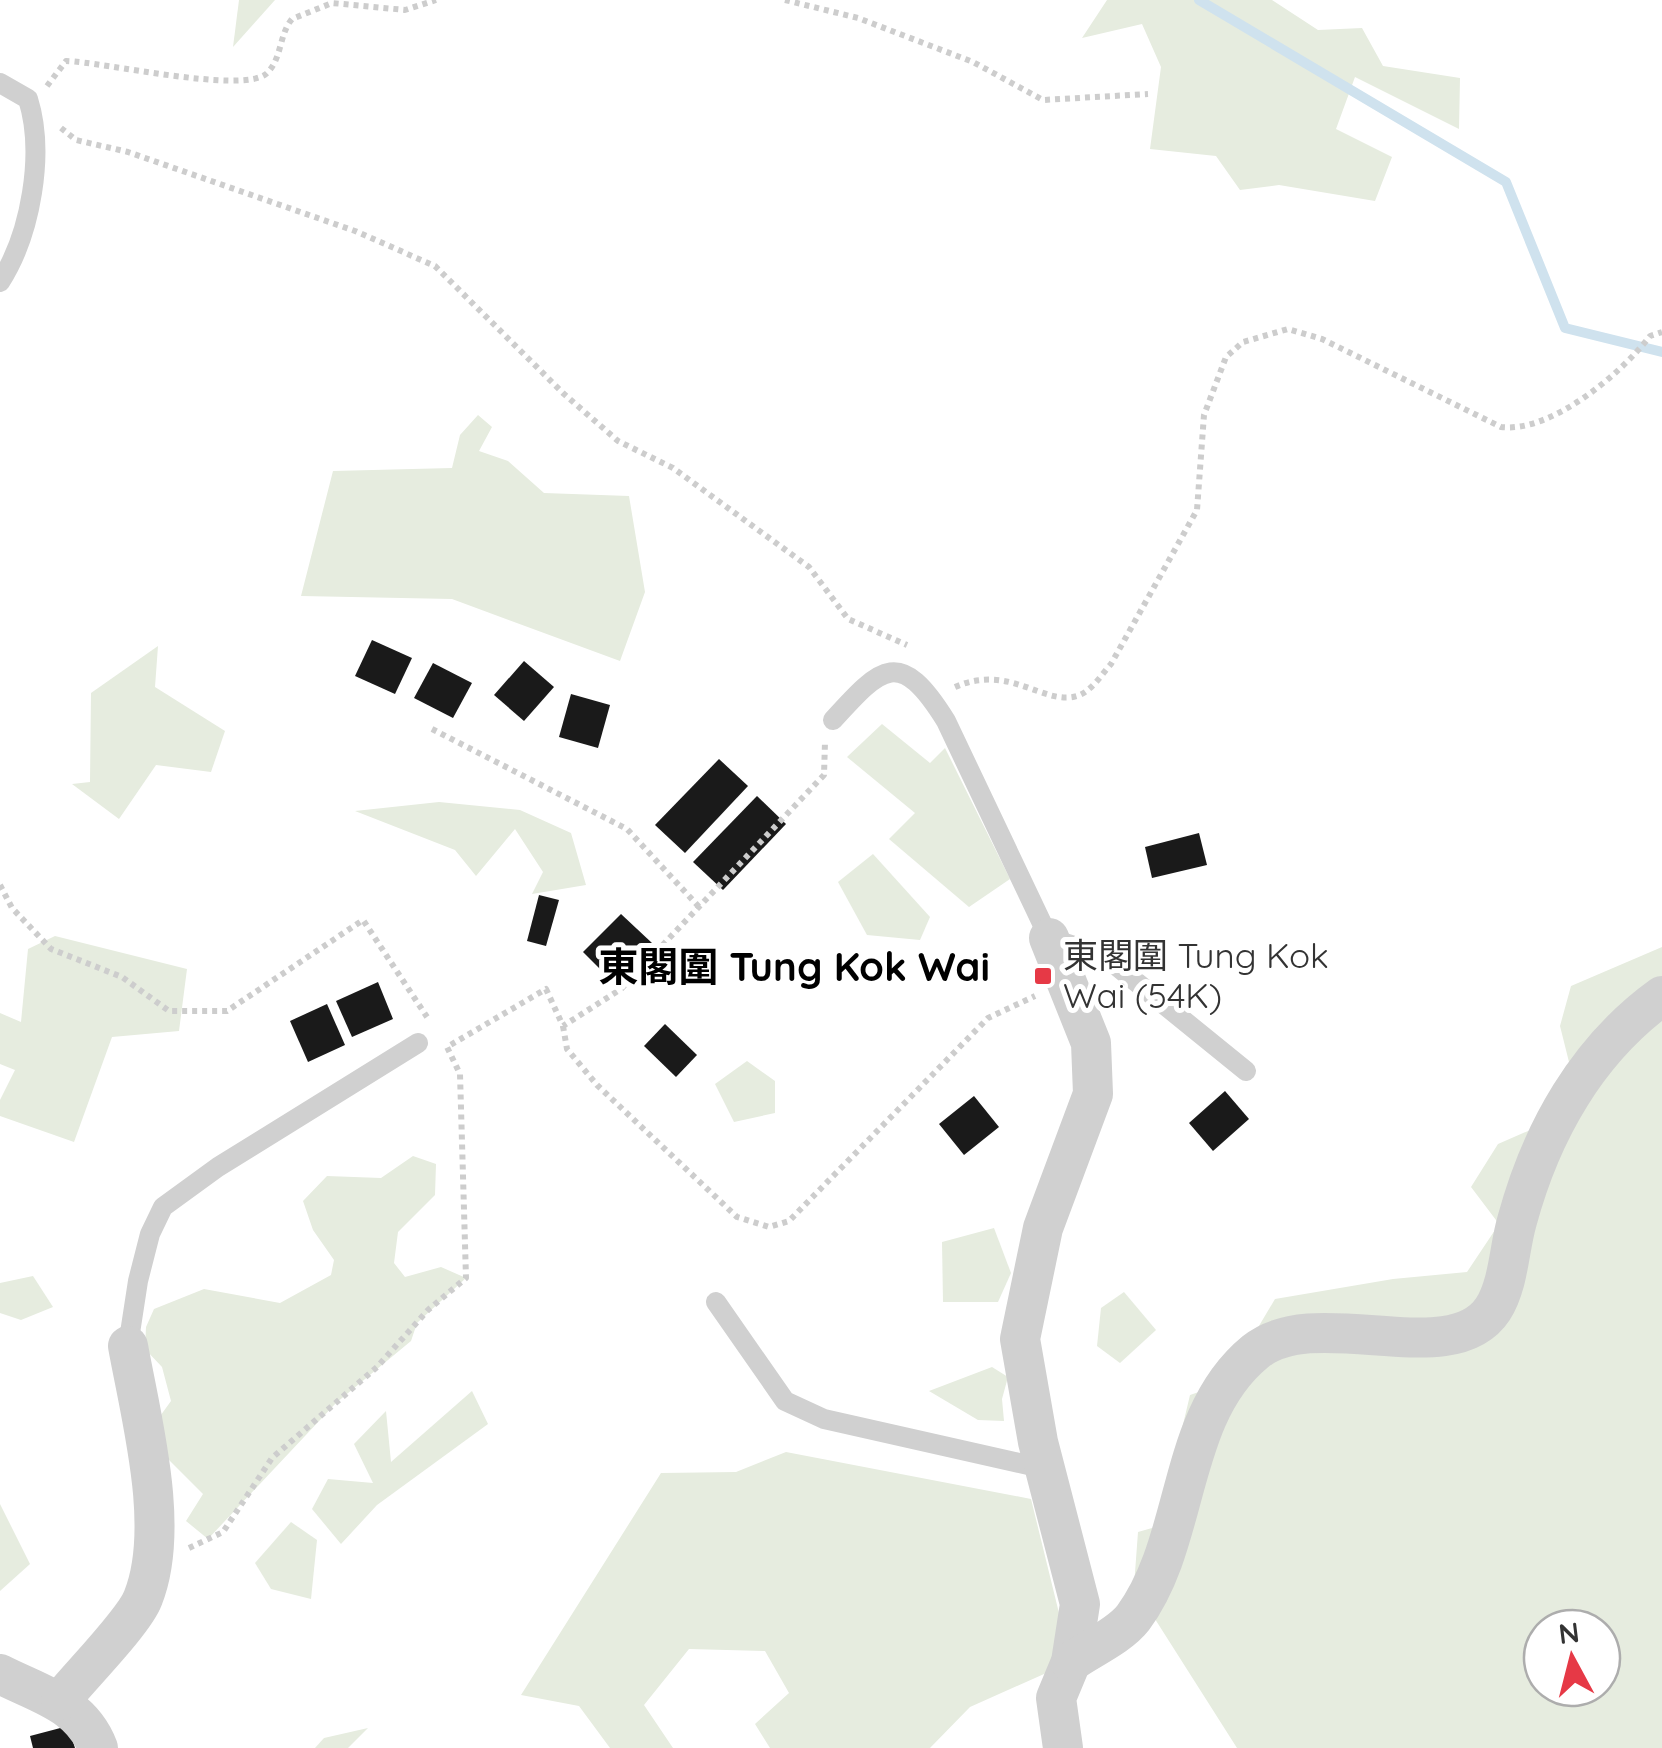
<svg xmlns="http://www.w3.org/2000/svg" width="1662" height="1748" viewBox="0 0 1662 1748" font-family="Quicksand,'Noto Sans SC',sans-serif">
<rect width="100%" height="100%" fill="#fff"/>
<g fill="#e6ecdf" fill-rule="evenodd">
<polygon points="239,0 275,0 233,47"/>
<polygon points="1107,0 1272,0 1318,30 1362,28 1383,66 1460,78 1459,129 1355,77 1336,129 1392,157 1375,201 1279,185 1240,190 1216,156 1150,149 1161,67 1142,24 1082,38"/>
<polygon points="478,415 492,427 479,451 508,461 544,493 629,496 645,592 620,661 452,599 301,596 333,471 452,468 460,435"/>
<polygon points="158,646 155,687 225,731 211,772 156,765 119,819 72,784 90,782 91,693"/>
<polygon points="882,724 930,763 945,748 1010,879 969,907 889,839 915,813 847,757"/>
<polygon points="439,802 520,810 571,833 586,885 532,894 543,872 515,829 476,876 455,850 355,811"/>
<polygon points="873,854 930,917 920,940 867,935 838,882"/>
<polygon points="55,936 187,969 179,1031 112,1037 74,1142 0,1116 0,1100 15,1070 0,1064 0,1013 21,1022 28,949"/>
<path d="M 1662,947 L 1662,1748 L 1237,1748 L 1134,1586 L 1138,1532 L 1159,1526 L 1190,1395 L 1225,1383 L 1275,1299 L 1393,1279 L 1467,1272 L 1499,1224 L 1471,1187 L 1498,1144 L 1544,1124 L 1573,1078 L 1560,1026 L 1571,986 ZM 1542,1628 L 1602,1628 L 1602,1688 L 1542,1688 Z"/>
<polygon points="747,1061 775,1081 775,1113 734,1122 715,1084"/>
<polygon points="413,1156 436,1164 435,1195 398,1232 394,1263 405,1277 441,1267 466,1278 417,1323 411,1341 336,1403 208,1539 186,1521 203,1494 153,1444 158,1419 171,1401 162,1367 145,1349 146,1327 154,1309 204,1289 280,1303 331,1275 334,1260 313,1230 303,1201 327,1176 381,1178"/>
<polygon points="994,1228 1011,1273 998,1302 943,1302 942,1242"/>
<polygon points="33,1276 53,1307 21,1320 0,1313 0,1283"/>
<polygon points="1124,1292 1156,1330 1120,1363 1097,1346 1101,1308"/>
<polygon points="992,1367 1008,1377 1002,1399 1004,1421 978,1420 929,1391"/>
<polygon points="472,1391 488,1424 377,1505 341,1544 312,1509 328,1479 373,1483 354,1444 386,1411 391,1462"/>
<polygon points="786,1452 1031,1499 1071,1662 970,1707 930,1748 770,1748 755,1724 789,1693 765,1651 689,1649 644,1705 673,1748 610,1748 579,1706 521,1695 661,1473 736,1472"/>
<polygon points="0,1504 30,1564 0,1591"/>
<polygon points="291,1522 317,1540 311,1599 271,1589 255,1563"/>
<polygon points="368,1728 348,1748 315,1748 324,1738"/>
</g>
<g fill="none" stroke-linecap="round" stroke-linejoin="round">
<polyline stroke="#cfe2ee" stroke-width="10" points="1199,0 1506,182 1565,328 1662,352"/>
</g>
<g fill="#1a1a1a">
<polygon points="372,640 412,658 395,694 355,676"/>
<polygon points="524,661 554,687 524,721 494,695"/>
<polygon points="433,663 472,683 453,718 414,698"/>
<polygon points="571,694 610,705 598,748 559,737"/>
<polygon points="719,759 748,786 685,853 655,825"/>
<polygon points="757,796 786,824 723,890 693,862"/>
<polygon points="1199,833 1207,865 1152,878 1145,847"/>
<polygon points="539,895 559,900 546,946 527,941"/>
<polygon points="621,914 652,943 613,982 583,952"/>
<polygon points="378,982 393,1019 352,1037 336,1001"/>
<polygon points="327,1004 345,1045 308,1062 290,1021"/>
<polygon points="665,1024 697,1055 676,1077 644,1046"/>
<polygon points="1225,1091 1249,1119 1213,1151 1189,1123"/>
<polygon points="974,1096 999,1127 964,1155 939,1124"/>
<polygon points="68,1726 75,1748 33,1748 30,1736"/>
</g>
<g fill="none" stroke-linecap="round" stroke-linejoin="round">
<g stroke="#cdcdcd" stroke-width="6" stroke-dasharray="5 5" stroke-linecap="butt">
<polyline points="785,0 858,18 973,62 1043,100 1148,94"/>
<path d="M 47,86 L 66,61 C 103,62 241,94 266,74 C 282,60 279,34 292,19 L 332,3 L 405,10 L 436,0"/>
<polyline points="61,128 76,140 128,152 355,231 435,266 564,394 618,441 673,468 809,567 848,619 907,645"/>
<path d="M 955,687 C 1010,663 1043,706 1077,696 C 1091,692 1102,674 1111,664 L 1197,510 L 1204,415 L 1226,357 L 1243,342 L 1288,329 L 1322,339 L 1501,427 C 1551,433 1621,374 1650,336 L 1662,332"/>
<polyline points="432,729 627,829 700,908"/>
<polyline points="0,885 12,908 51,949 122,977 169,1011 227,1011 363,920 427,1017"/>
<polyline points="563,1026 567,1049 597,1085 737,1217 769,1227 789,1221 988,1018 1035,996"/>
<polyline points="189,1548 223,1532 272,1458 377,1367 428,1310 466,1278 460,1074 447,1047 546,989 563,1026 621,989 824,775 825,742"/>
</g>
<g stroke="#d0d0d0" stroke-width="20">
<path d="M 0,83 L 28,99 C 45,153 31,234 0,282"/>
<path d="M 833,720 C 882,666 900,647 946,721 L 1049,938 L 1103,955 L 1246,1071"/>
<polyline points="716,1302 785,1401 824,1419 1046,1469"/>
<polyline points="128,1346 138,1281 150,1234 163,1207 218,1167 418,1043"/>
</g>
<g stroke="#d0d0d0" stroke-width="40">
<polyline points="1049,938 1091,1043 1093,1094 1043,1228 1020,1339 1038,1442 1080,1604 1071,1662 1056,1698 1063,1748"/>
<path d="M 1071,1662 C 1089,1649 1119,1636 1133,1618 C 1191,1540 1176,1417 1255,1352 C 1316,1302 1451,1373 1493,1309 C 1509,1284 1509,1248 1517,1221 C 1541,1132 1587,1050 1662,996"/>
<path d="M 0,1674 C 39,1694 81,1703 98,1748"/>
<path d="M 61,1700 C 80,1676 134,1622 143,1598 C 171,1528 141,1418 128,1346"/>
</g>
</g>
<rect fill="#e63946" stroke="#fff" stroke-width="4" x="1033" y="966" width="20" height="20" rx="5"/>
<g text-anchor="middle" stroke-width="10" stroke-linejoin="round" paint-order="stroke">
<g font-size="35" fill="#333" stroke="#fff" text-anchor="start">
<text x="1063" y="968">東閣圍 Tung Kok<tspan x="1063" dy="40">Wai (54K)</tspan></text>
</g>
<g font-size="40" font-weight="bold" fill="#000" stroke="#fff">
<text x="794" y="981">東閣圍 Tung Kok Wai</text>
</g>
</g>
<g transform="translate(1572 1658) rotate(353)"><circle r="48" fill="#ffffff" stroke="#adadad" stroke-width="2.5"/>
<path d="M0-8L18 38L0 25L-18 38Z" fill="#e63946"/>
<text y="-15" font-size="28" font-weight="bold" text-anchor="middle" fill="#333333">N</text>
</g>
</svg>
